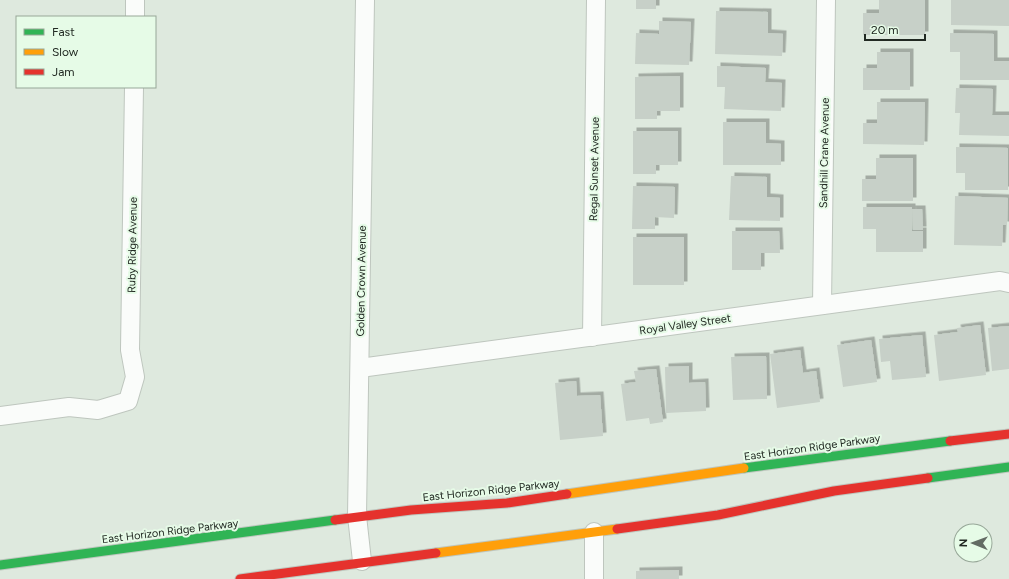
<svg xmlns="http://www.w3.org/2000/svg" width="1009" height="579" viewBox="0 0 1009 579" font-family="Figtree,sans-serif">
<defs>
<filter id="shadow"><feDropShadow dx="3.5" dy="-3.5" stdDeviation="0" flood-color="#0004"/></filter>
</defs>
<rect width="100%" height="100%" fill="#dee9de"/>
<g fill="#c7d0c8" filter="url(#shadow)">
<rect x="636" y="0" width="20" height="9"/>
<polygon points="879,0 925,0 925,35 863,35 863,13 879,13"/>
<polygon points="951,0 1009,0 1009,26 951,25"/>
<polygon points="716,11 768,12 768,33 783,34 782,56 715,54"/>
<polygon points="659,21 691,22 689,65 635,64 636,33 659,34"/>
<polygon points="950,33 994,34 994,61 1009,61 1009,80 960,80 960,52 950,52"/>
<polygon points="877,52 910,52 910,90 863,90 863,68 877,68"/>
<polygon points="717,66 766,68 765,82 782,83 781,111 724,109 725,87 717,87"/>
<polygon points="680,76 680,111 657,111 657,119 635,119 635,77"/>
<polygon points="956,88 993,89 992,115 1009,115 1009,136 959,135 960,113 955,113"/>
<polygon points="877,102 925,102 924,145 863,144 863,123 877,123"/>
<polygon points="723,122 766,122 766,143 781,144 781,165 723,165"/>
<polygon points="633,131 678,131 678,165 656,165 656,174 633,174"/>
<polygon points="956,147 1008,148 1008,190 965,190 965,173 956,173"/>
<polygon points="876,158 913,158 913,201 862,201 862,179 876,179"/>
<polygon points="731,176 767,177 767,197 780,198 780,221 729,220"/>
<polygon points="633,186 675,187 674,218 655,217 655,229 632,229"/>
<polygon points="955,196 1008,198 1007,225 1003,225 1002,246 954,245"/>
<polygon points="863,207 912,207 912,231 923,231 923,252 876,252 876,229 863,229"/>
<polygon points="912,209 922,209 923,230 913,230"/>
<polygon points="732,231 779,231 780,253 761,253 761,270 732,270"/>
<rect x="633" y="237" width="51" height="48"/>
<polygon points="980,325 986,375 939,381 934,335 958,332 957,328"/>
<polygon points="1009,326 1009,369 992,371 988,328"/>
<polygon points="922,335 926,377 892,380 890,361 881,362 879,339"/>
<polygon points="871,340 877,382 843,387 837,345"/>
<polygon points="800,350 803,373 816,371 820,402 777,408 770,354"/>
<polygon points="766,356 767,399 733,400 731,357"/>
<polygon points="689,366 689,383 705,382 706,411 666,413 665,367"/>
<polygon points="656,369 663,422 650,424 649,418 626,421 621,384 636,382 634,371"/>
<polygon points="576,381 577,396 600,395 603,436 560,440 555,383"/>
<polygon points="679,570 679,579 636,579 636,571"/>
</g>
<g fill="none" stroke-linecap="round" stroke-linejoin="round">
<defs>
<g id="street">
<polyline points="135,17 135,0"/>
<polyline points="822,305 826,0"/>
<polyline points="592,337 596,0"/>
<polyline points="360,368 1000,281 1009,283"/>
<polyline points="0,416 69,407 98,410 128,401 135,377 130,350 134,87"/>
<polyline points="362,561 357,516 365,0"/>
<polyline points="594,579 594,532"/>
</g>
<g id="fast">
<polyline points="744,468 950,441"/>
<polyline points="928,478 1009,467"/>
<polyline points="0,565 335,520"/>
</g>
<g id="slow">
<polyline points="567,494 744,468"/>
<polyline points="436,553 617,529"/>
</g>
<g id="jam">
<polyline points="950,441 1009,434"/>
<polyline points="335,520 411,510 507,503 567,494"/>
<polyline points="617,529 718,515 834,491 928,478"/>
<polyline points="240,579 436,553"/>
</g>
</defs>
<use href="#street" stroke="#bec6be" stroke-width="20"/>
<use href="#fast" stroke="#bec6be" stroke-width="11"/>
<use href="#slow" stroke="#bec6be" stroke-width="11"/>
<use href="#jam" stroke="#bec6be" stroke-width="11"/>
<use href="#street" stroke="#fafcfa" stroke-width="18"/>
<use href="#fast" stroke="#30b455" stroke-width="9"/>
<use href="#slow" stroke="#ff9f0a" stroke-width="9"/>
<use href="#jam" stroke="#e5322d" stroke-width="9"/>
</g>
<g text-anchor="middle" stroke-width="4" stroke-linejoin="round" paint-order="stroke">
<g font-size="11" fill="#212922" stroke="#e6fbe7">
<text transform="translate(824 153) rotate(-89)" y="4">Sandhill Crane Avenue</text>
<text transform="translate(594 169) rotate(-89)" y="4">Regal Sunset Avenue</text>
<text transform="translate(132 245) rotate(-89)" y="4">Ruby Ridge Avenue</text>
<text transform="translate(361 281) rotate(-89)" y="4">Golden Crown Avenue</text>
<text transform="translate(685 324) rotate(-8)" y="4">Royal Valley Street</text>
<text transform="translate(812 447) rotate(-8)" y="4">East Horizon Ridge Parkway</text>
<text transform="translate(491 490) rotate(-6)" y="4">East Horizon Ridge Parkway</text>
<text transform="translate(170 531) rotate(-7)" y="4">East Horizon Ridge Parkway</text>
</g>
</g>
<rect x="16" y="16" width="140" height="72" fill="#e6fbe7" stroke="#97a798"/>
<rect x="24" y="29" width="20" height="6" fill="#30b455" stroke="#97a798"/>
<text x="52" y="36" font-size="12" fill="#212922">Fast</text>
<rect x="24" y="49" width="20" height="6" fill="#ff9f0a" stroke="#97a798"/>
<text x="52" y="56" font-size="12" fill="#212922">Slow</text>
<rect x="24" y="69" width="20" height="6" fill="#e5322d" stroke="#97a798"/>
<text x="52" y="76" font-size="12" fill="#212922">Jam</text>
<g transform="translate(973 543) rotate(271)"><circle r="19" fill="#e6fbe7" stroke="#97a798"/>
<path d="M0-3L7 15L0 10L-7 15Z" fill="#636c64"/>
<text y="-6" font-size="11" font-weight="bold" text-anchor="middle" fill="#212922">N</text>
</g>
<path d="M865 34v6h60v-6" fill="none" stroke="#212922" stroke-width="2"/>
<text x="871" y="34" font-size="12" fill="#212922" stroke="#e6fbe7" stroke-width="3" paint-order="stroke">20 m</text>
</svg>
